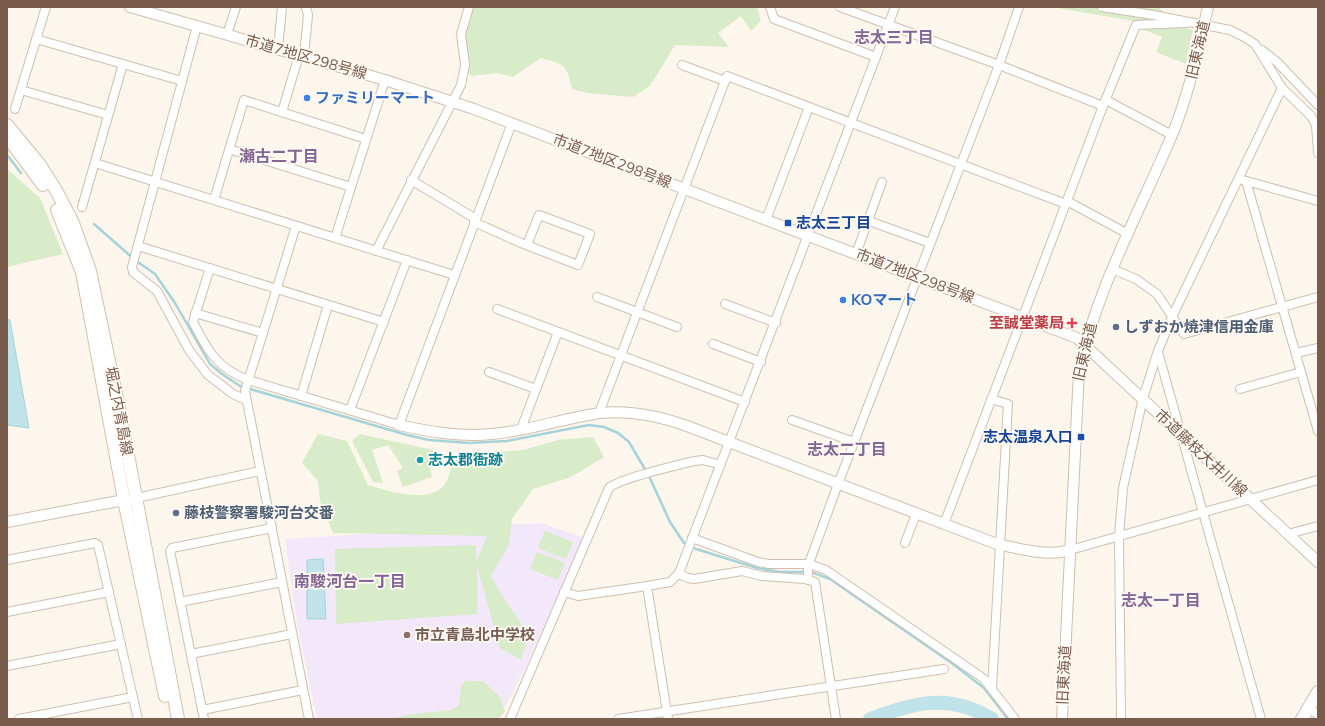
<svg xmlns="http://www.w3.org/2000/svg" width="1325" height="726" viewBox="0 0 1325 726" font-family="Mulish,'Noto Sans JP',sans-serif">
<rect width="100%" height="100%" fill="#fdf6ec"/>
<polygon fill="#f3e8fa" points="542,523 584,538 529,660 499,719 317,719 297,624 285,539"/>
<g fill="#d8ecc9">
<path d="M 474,7 L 757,7 L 761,21 L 751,31 L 741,16 L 718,33 L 729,47 L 675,45 L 650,86 L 633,97 L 587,93 L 572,89 C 566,64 566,65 541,58 L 513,77 L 497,73 L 471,76 L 468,71 L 465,30 Z"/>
<polygon points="1052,7 1158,7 1166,14 1139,22"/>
<polygon points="1176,26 1193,30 1186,64 1156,52 1162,37 1137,27"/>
<polygon points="7,169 40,198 63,254 7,267"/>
<path d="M 318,434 L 347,441 L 368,485 C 387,491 434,506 446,482 C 451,473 451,464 456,456 L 523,450 L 558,440 L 593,437 L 604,457 L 571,477 L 533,489 L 512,519 L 509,545 L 491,576 L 506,602 L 529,634 L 521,660 L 500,648 L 477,567 L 477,614 L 336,624 L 335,549 L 476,545 L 476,563 L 487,536 L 333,533 L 320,501 L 318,481 L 302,463 Z"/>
<polygon points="360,434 438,451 440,458 429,463 432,477 403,487 397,471 403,468 388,445 372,450 383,483 373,482 352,441"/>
<polygon points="545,531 573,542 566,559 538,548"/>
<polygon points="537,552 565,563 558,580 530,569"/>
<polygon points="466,681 483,681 500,697 505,712 498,719 387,719 413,714 452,710 459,705 461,686"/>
</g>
<g fill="#bfe3e8" stroke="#a5d3da">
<polygon points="7,319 10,320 29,428 7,425"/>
<polygon points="323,559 326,619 307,619 307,560"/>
</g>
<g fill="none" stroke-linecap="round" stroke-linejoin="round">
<g stroke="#a5d3da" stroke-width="2.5">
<polyline points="7,155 21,173"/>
<polyline points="94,224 135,260 155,274 175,303 210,364 222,374 240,386 407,435 429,440 469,443 507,441 589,425 604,427 618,433 629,442 649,476 670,522 684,543 696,549 757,568 780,572 811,572 830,579 953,664 984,688 1008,719"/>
</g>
<path stroke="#bfe3e8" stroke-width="14" d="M 870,719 C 915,703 948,692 992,719"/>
<defs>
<g id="minor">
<polyline points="770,7 774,19 876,57"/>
<polyline points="840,7 999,65 1103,106"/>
<polyline points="1102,7 1153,15 1230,30 1244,37 1255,44 1282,88 1311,116 1316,125 1318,153"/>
<polyline points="197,26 132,267 133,272 157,291 189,350 208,375 233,394 246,400"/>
<polyline points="227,34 236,7"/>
<polyline points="36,39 182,81"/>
<polyline points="278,49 282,7"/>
<polyline points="1262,50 1277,62 1318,105"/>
<polyline points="304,56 308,15 306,7"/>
<polyline points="682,65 725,81"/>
<polyline points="21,90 108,115"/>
<polyline points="1106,100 1172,135"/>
<polyline points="15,109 46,7"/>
<polyline points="282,112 299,55"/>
<polyline points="229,149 351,187"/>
<polyline points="95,163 454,275"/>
<polyline points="411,180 476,219"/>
<polyline points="1243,180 1318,201"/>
<polyline points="1246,181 1318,431"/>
<polyline points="214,200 244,100 366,139"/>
<polyline points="1067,201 1128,234"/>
<polyline points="82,207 123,64"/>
<polyline points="766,220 809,107"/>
<polyline points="869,221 930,243"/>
<polyline points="474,222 521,243 578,265 590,234 539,215 527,245"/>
<polyline points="296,226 245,391 309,719"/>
<polyline points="335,238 385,80"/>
<polyline points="138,246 384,322"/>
<polyline points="376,251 461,85 465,65 461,34 469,7"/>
<polyline points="856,254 882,182"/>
<path d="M 210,268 L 193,322 C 208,351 217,368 248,380 L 399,425 L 512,123"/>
<polyline points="1112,269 1136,279 1157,294 1184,334 1318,297"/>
<polyline points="597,297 677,327"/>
<polyline points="725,304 776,323"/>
<polyline points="497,309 745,402"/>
<polyline points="195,313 263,333"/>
<polyline points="713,344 761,362"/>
<polyline points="1158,352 1261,719"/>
<polyline points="1296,353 1318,348"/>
<polyline points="489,372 536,389"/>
<polyline points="1240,389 1301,372"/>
<polyline points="301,396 328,305"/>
<polyline points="991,399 1008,404 992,688"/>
<polyline points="350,410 407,260"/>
<polyline points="599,413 727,76 1066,204"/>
<polyline points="792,420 854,442"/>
<polyline points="521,429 558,332"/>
<polyline points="132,499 260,471"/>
<polyline points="944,524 1103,106 1136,25 1186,23"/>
<polyline points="1288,534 1318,526"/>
<polyline points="692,538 758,562 769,564 809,564 826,570 983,678 1015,719"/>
<polyline points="905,543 916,514"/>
<polyline points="1070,550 1318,480"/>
<polyline points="7,560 95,543 98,545 138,719"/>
<polyline points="679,574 688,578 694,579 742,571 762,576 805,579 815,582 836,719"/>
<polyline points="808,580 808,566 838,484 999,65 1019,7"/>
<polyline points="647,586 668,719"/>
<polyline points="564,592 578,596 647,586 670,582 679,573 895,7"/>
<polyline points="180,602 282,582"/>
<polyline points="7,612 109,592"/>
<polyline points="191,654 292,634"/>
<polyline points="7,666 121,644"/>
<polyline points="1309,708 1318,715"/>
<polyline points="202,710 303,690"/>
<polyline points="19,719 133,697"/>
<polyline points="204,719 170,551 172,548 272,528"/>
<path d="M 510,719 L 609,488 C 618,479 678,465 695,461 L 703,460 L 721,465"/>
<polyline points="618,719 944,669"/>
<polyline points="1121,719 1119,536 1123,488 1143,398 1158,351 1172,317 1282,88"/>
</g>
<g id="tertiary">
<polyline points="130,7 385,80 474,109 1077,338 1318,562"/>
<path d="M 399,425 C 430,432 460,437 492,434 C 529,431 564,418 600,413 C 630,410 659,416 687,426 L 997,544 C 1020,549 1048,557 1070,550"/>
<polyline points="7,522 124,500"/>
<path d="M 1062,719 L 1079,371 C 1097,288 1139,213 1172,135 C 1189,94 1198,50 1208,7"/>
</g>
<g id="secondary">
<polyline points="7,125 40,165 57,192 73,223 90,271 120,413 178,719"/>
<polyline points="11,142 43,185"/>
<polyline points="57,210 82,272 124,500 165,696"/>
<polyline points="1302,719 1318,692"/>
</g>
</defs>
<use href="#minor" stroke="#d1beb0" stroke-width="10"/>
<use href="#tertiary" stroke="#d1beb0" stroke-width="12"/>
<use href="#secondary" stroke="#d6c0b0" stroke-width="14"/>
<use href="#minor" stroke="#fff" stroke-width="8"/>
<use href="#tertiary" stroke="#fff" stroke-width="10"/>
<use href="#secondary" stroke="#fff" stroke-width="12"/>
</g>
<g fill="#3f7fe0" stroke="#fffaf3" stroke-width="1.5">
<circle cx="307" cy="98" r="4"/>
<circle cx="843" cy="300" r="4"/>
</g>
<g fill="#1a4fb4" stroke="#fffaf3" stroke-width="1.5">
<rect x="784" y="219" width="8" height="8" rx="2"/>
<rect x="1077" y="433" width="8" height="8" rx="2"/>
</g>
<path fill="#e0444e" stroke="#fffaf3" stroke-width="1.5" d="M1070 317h4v4h4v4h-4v4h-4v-4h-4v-4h4z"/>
<g fill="#5c6f8a" stroke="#fffaf3" stroke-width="1.5">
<circle cx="1116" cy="327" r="4"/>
<circle cx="176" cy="513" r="4"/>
</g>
<circle fill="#0f9aa8" stroke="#fffaf3" stroke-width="1.5" cx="420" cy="460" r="4"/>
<circle fill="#8d6e63" stroke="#fffaf3" stroke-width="1.5" cx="407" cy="635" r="4"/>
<g text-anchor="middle" stroke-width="3.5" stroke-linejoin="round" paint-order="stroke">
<g font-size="15" fill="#7a5c4d" stroke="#fffaf3">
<text transform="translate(1198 50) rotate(-77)" y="5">旧東海道</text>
<text transform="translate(306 57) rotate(16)" y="5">市道7地区298号線</text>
<text transform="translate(612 161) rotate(21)" y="5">市道7地区298号線</text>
<text transform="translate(915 276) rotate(21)" y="5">市道7地区298号線</text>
<text transform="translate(1085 352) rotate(-77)" y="5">旧東海道</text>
<text transform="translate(119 411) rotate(79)" y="5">堀之内青島線</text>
<text transform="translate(1201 453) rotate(43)" y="5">市道藤枝大井川線</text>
<text transform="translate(1064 675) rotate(-87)" y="5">旧東海道</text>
</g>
<g font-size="15" font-weight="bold" fill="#366cbe" stroke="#fffaf3" text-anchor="start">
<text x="315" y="103">ファミリーマート</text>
<text x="851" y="305">KOマート</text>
</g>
<g font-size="15" font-weight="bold" fill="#164399" stroke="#fffaf3" text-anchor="start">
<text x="796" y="228">志太三丁目</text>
<text x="1073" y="442" text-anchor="end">志太温泉入口</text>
</g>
<g font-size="15" font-weight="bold" fill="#be3a42" stroke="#fffaf3" text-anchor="end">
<text x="1064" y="328">至誠堂薬局</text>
</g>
<g font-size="15" font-weight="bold" fill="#4e5e75" stroke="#fffaf3" text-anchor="start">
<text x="1124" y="332">しずおか焼津信用金庫</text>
<text x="184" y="518">藤枝警察署駿河台交番</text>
</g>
<g font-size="15" font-weight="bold" fill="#0d838f" stroke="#fffaf3" text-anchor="start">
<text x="428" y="465">志太郡衙跡</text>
</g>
<g font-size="15" font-weight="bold" fill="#785e54" stroke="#fffaf3" text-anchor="start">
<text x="415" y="640">市立青島北中学校</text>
</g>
<g font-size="16" font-weight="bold" fill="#846695" stroke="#fffaf3">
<text x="894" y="43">志太三丁目</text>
<text x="279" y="162">瀬古二丁目</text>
<text x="847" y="455">志太二丁目</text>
<text x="350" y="587">南駿河台一丁目</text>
<text x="1161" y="606">志太一丁目</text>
</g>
</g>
<rect width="1325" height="726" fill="none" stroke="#7a5c4d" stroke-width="16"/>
</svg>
